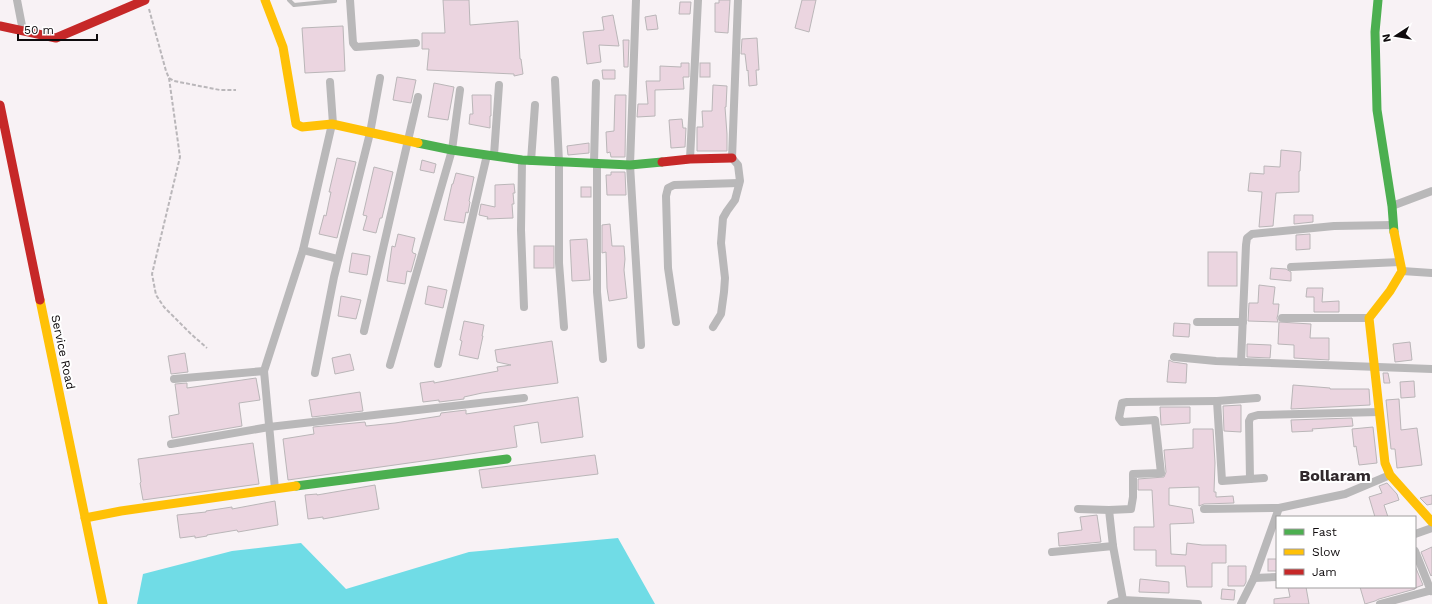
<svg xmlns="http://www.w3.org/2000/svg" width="1432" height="604" viewBox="0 0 1432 604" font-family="'Work Sans',sans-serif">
<rect width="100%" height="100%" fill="#f8f2f5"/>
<polygon fill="#70dce6" points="618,538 655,604 137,604 143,574 232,551 301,543 346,589 469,552"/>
<g fill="#ebd5e0" stroke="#bab6b8">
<polygon points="443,0 469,0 470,25 518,21 520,59 521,59 523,74 514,76 514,74 427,70 429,49 422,49 422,33 445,33"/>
<polygon points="719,0 730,0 728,33 715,32 715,3 719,3"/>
<polygon points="802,0 816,0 809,32 795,28"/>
<polygon points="680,2 691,2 690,14 679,14"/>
<polygon points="613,15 619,46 599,45 601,62 587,64 583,32 604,30 602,17"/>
<polygon points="656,15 658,29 647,30 645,17"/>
<polygon points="343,26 345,71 305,73 302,28"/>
<polygon points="757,38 759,70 756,70 757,85 749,86 748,70 747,71 745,54 741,54 742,39"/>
<polygon points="623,40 629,40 628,67 624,67"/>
<polygon points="681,63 689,63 689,77 683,77 684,89 655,90 655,116 637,117 638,104 648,104 646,81 660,81 660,66 681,67"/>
<rect x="700" y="63" width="10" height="14"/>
<polygon points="602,70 615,70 615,79 603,79"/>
<polygon points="397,77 416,80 411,103 393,100"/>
<polygon points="434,83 454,87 448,120 428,117"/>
<polygon points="713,85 727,86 726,107 725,107 727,134 727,151 697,151 697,127 703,127 702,111 712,111"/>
<polygon points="472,95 491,95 491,116 490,116 490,128 469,124 470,114 473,114"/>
<polygon points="615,95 626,95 625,157 611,157 610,152 607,153 606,132 614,131"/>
<polygon points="682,119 683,128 686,128 685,147 671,148 669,120"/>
<polygon points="589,143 589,153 568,155 567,146"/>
<polygon points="1281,150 1301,152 1300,171 1299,171 1299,192 1276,193 1273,226 1259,227 1262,192 1248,191 1250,173 1264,174 1264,166 1280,167"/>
<polygon points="337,158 356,162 337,238 319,234 324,215 326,216 331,192 329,192"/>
<polygon points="422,160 436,164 434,173 420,170"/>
<polygon points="374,167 393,172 382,218 380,218 376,233 363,230 367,216 363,215"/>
<polygon points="611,172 625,172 626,195 607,195 606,175 611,175"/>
<polygon points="456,173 474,177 469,201 470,202 468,213 466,212 464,223 444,220 452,184 453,184"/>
<polygon points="514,184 515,193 513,193 514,204 512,204 513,218 487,219 488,217 479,215 481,204 495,207 495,185"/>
<rect x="581" y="187" width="10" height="10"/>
<polygon points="1294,215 1313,215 1313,222 1294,224"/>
<polygon points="610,224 612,246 624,246 625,259 624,270 627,298 609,301 607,288 606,252 602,253 602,225"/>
<polygon points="398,234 415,238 412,251 413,253 416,254 411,272 407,271 405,284 387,281 392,246 395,247"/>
<polygon points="1310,234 1310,249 1296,250 1296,235"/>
<polygon points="587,239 590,280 572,281 570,240"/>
<rect x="534" y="246" width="20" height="22"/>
<rect x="1208" y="252" width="29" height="34"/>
<polygon points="352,253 370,256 367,275 349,272"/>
<polygon points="1271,268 1286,269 1291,272 1291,281 1270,279"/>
<polygon points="1259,285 1275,287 1273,304 1279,304 1278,314 1277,318 1278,322 1248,321 1249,303 1258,303"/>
<polygon points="428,286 447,290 443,308 425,304"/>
<polygon points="1307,288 1323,288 1322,302 1339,301 1339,312 1314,312 1314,297 1306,297"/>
<polygon points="341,296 361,300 356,319 338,316"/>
<polygon points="464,321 484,325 482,336 483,336 478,359 459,355 462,341 460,340"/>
<polygon points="1279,322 1311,324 1310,338 1329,338 1329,360 1294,358 1294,345 1278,344"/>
<polygon points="1174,323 1190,324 1189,337 1173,336"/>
<polygon points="552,341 558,383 482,393 464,397 464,399 439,402 439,400 423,402 420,383 434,381 434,383 498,371 497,367 511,365 497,362 495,350"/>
<polygon points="1410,342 1412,360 1395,362 1393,344"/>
<polygon points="1247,344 1271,345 1270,358 1247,357"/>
<polygon points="185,353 188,372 171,374 168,356"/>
<polygon points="350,354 354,370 335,374 332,358"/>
<polygon points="1169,360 1173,362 1187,364 1186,383 1167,382"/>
<polygon points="1383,373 1388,373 1390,383 1384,383"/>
<polygon points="256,378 260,400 239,403 242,426 172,438 169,416 179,414 175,384 187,383 187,388"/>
<polygon points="1414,381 1415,397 1401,398 1400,382"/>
<polygon points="1293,385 1330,388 1330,389 1369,389 1370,405 1291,409"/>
<polygon points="360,392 363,411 312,417 309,400"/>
<polygon points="578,397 583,437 541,443 538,422 514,426 517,447 430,460 288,480 283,439 314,434 313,427 365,422 366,426 395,423 440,416 441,413 466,410 466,414"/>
<polygon points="1399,399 1401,430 1417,428 1422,465 1397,468 1395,449 1391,449 1386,400"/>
<polygon points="1241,405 1241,432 1224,431 1223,406"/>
<polygon points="1160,407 1190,407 1190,423 1161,425"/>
<polygon points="1352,418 1353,426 1312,429 1313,431 1292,432 1291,420"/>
<polygon points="1373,427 1377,463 1359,465 1356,446 1354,447 1352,429"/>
<polygon points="1193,429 1213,429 1215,463 1214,492 1216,492 1216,497 1233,496 1234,503 1204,504 1199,506 1199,487 1169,488 1169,505 1192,509 1194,523 1170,524 1171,554 1186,555 1187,543 1202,545 1226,545 1226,563 1212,563 1212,587 1187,587 1185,566 1156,566 1156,550 1134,550 1134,527 1154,527 1152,490 1138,490 1138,479 1164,477 1166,472 1164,450 1193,448"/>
<polygon points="253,443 259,484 143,500 140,483 141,482 138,459"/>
<polygon points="595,455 598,474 482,488 479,470"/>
<polygon points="1387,483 1397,494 1399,500 1384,505 1388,517 1375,517 1369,497 1382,493 1379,486"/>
<polygon points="375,485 379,509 323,519 323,517 308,519 305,495 317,494 317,495"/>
<polygon points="1432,495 1432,504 1427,505 1420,498"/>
<polygon points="275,501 278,525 238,532 237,530 207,535 207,536 195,538 195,536 180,538 177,515 206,512 206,511 232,507 232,509"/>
<polygon points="1097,515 1101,542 1059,546 1058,533 1082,530 1080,517"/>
<polygon points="1432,547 1432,575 1431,576 1421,552"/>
<rect x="1268" y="559" width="9" height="12"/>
<polygon points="1228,566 1246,566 1246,582 1244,586 1228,586"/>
<polygon points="1415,566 1423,585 1415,588 1415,589 1379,599 1375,601 1365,604 1360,587 1415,587"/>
<polygon points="1140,579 1169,582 1169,593 1139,592"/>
<polygon points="1288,587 1306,587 1309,604 1274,604 1274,599 1290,597"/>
<polygon points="1222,589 1235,590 1234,600 1221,599"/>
</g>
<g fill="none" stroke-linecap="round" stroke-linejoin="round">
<g stroke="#bab7ba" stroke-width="2" stroke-dasharray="4 2" stroke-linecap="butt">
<polyline points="149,9 166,71 169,78 174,81 220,90 236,90"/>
<polyline points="169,78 180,157 152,274 156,295 164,307 191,334 207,348"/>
</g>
<polyline stroke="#b9b8b9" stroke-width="4" points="289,0 294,5 335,1"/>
<g stroke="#b9b8b9" stroke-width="8">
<polyline points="17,0 23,31"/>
<polyline points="350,0 353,43 356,47 416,43"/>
<polyline points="636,0 630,165 641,345"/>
<polyline points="555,80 559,162 559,263 564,327"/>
<polyline points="330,82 333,124"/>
<polyline points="332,124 303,250 338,259"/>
<polyline points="494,155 499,85"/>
<polyline points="690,159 698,0"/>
<polyline points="522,160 521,230 524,307"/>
<polyline points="531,161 535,105"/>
<polyline points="594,163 596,83"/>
<polyline points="597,163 597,292 603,359"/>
<polyline points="1392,206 1432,191"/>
<polyline points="1291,267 1400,262"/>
<polyline points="1402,271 1432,273"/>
<polyline points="1282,318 1369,318"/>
<polyline points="676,322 668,268 666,196 668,188 674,185 739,183"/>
<polyline points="1197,322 1243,322"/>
<polyline points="713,327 721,314 724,292 725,278 721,243 723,218 727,211 735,200 740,181 738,165 732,158 738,0"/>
<polyline points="364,331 418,97"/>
<polyline points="1174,357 1216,361 1432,369"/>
<polyline points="1241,362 1246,245 1247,238 1252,234 1334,226 1393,225"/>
<polyline points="438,364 487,155"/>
<polyline points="390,365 452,150 460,90"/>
<polyline points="264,371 303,250"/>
<polyline points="315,373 334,277 370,133 380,78"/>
<polyline points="174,379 264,371 275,489"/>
<polyline points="1257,398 1217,401 1222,481 1264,478"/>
<polyline points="171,444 269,427 524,398"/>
<polyline points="1250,479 1249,421 1251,417 1258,415 1379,412"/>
<polyline points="1078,509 1109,510 1131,509 1133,497 1133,474 1161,473 1155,420 1122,422 1119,418 1122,403 1127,402 1217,401"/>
<polyline points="1204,509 1279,508 1345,494 1390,475"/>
<polyline points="1109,510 1113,546"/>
<polyline points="1415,534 1432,528"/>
<polyline points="1415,551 1431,591"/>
<polyline points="1052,552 1113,546 1123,600 1198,604"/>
<polyline points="1254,578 1277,577"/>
<polyline points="1111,604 1123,600"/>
<polyline points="1241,604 1254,578 1279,508"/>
<polyline points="1380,604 1432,590"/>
</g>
<g stroke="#4caf50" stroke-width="9">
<polyline points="1378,0 1375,32 1377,110 1392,206 1394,232"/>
<polyline points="418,143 452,150 522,160 630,165 662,162"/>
<polyline points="296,486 507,459"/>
</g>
<g stroke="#ffc107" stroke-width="9">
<polyline points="265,0 283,47 296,124 302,127 332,124 418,143"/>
<polyline points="1394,232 1402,271 1390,291 1369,318 1385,463 1390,475 1432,522"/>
<polyline points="40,300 103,604"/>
<polyline points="85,518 121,511 296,486"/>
</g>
<g stroke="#c62828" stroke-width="9">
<polyline points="0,26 56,38 145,0"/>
<polyline points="0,105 40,300"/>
<polyline points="662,162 690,159 732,158"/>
</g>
</g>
<g text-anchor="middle" stroke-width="4" stroke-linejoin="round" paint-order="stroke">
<g font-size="12" fill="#0f0b0d" stroke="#fff">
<text transform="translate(63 352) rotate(78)" y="4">Service Road</text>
</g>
<g font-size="16" font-weight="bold" fill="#31292c" stroke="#fff">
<text x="1335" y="481">Bollaram</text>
</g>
</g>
<rect x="1276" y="516" width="140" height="72" fill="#ffffff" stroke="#9f9d9e"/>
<rect x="1284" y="529" width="20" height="6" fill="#4caf50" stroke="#9f9d9e"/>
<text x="1312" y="536" font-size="12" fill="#0f0b0d">Fast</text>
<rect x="1284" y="549" width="20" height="6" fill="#ffc107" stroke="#9f9d9e"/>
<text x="1312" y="556" font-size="12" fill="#0f0b0d">Slow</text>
<rect x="1284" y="569" width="20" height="6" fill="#c62828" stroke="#9f9d9e"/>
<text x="1312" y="576" font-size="12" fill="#0f0b0d">Jam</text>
<g transform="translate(1396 36) rotate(258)" stroke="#ffffff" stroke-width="3" paint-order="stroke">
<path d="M0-3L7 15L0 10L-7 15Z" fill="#0f0b0d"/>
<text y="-6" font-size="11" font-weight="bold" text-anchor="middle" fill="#0f0b0d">N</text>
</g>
<path d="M18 34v6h79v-6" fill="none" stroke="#0f0b0d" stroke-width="2"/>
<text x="24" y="34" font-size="12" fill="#0f0b0d" stroke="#ffffff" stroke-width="3" paint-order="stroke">50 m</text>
</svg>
